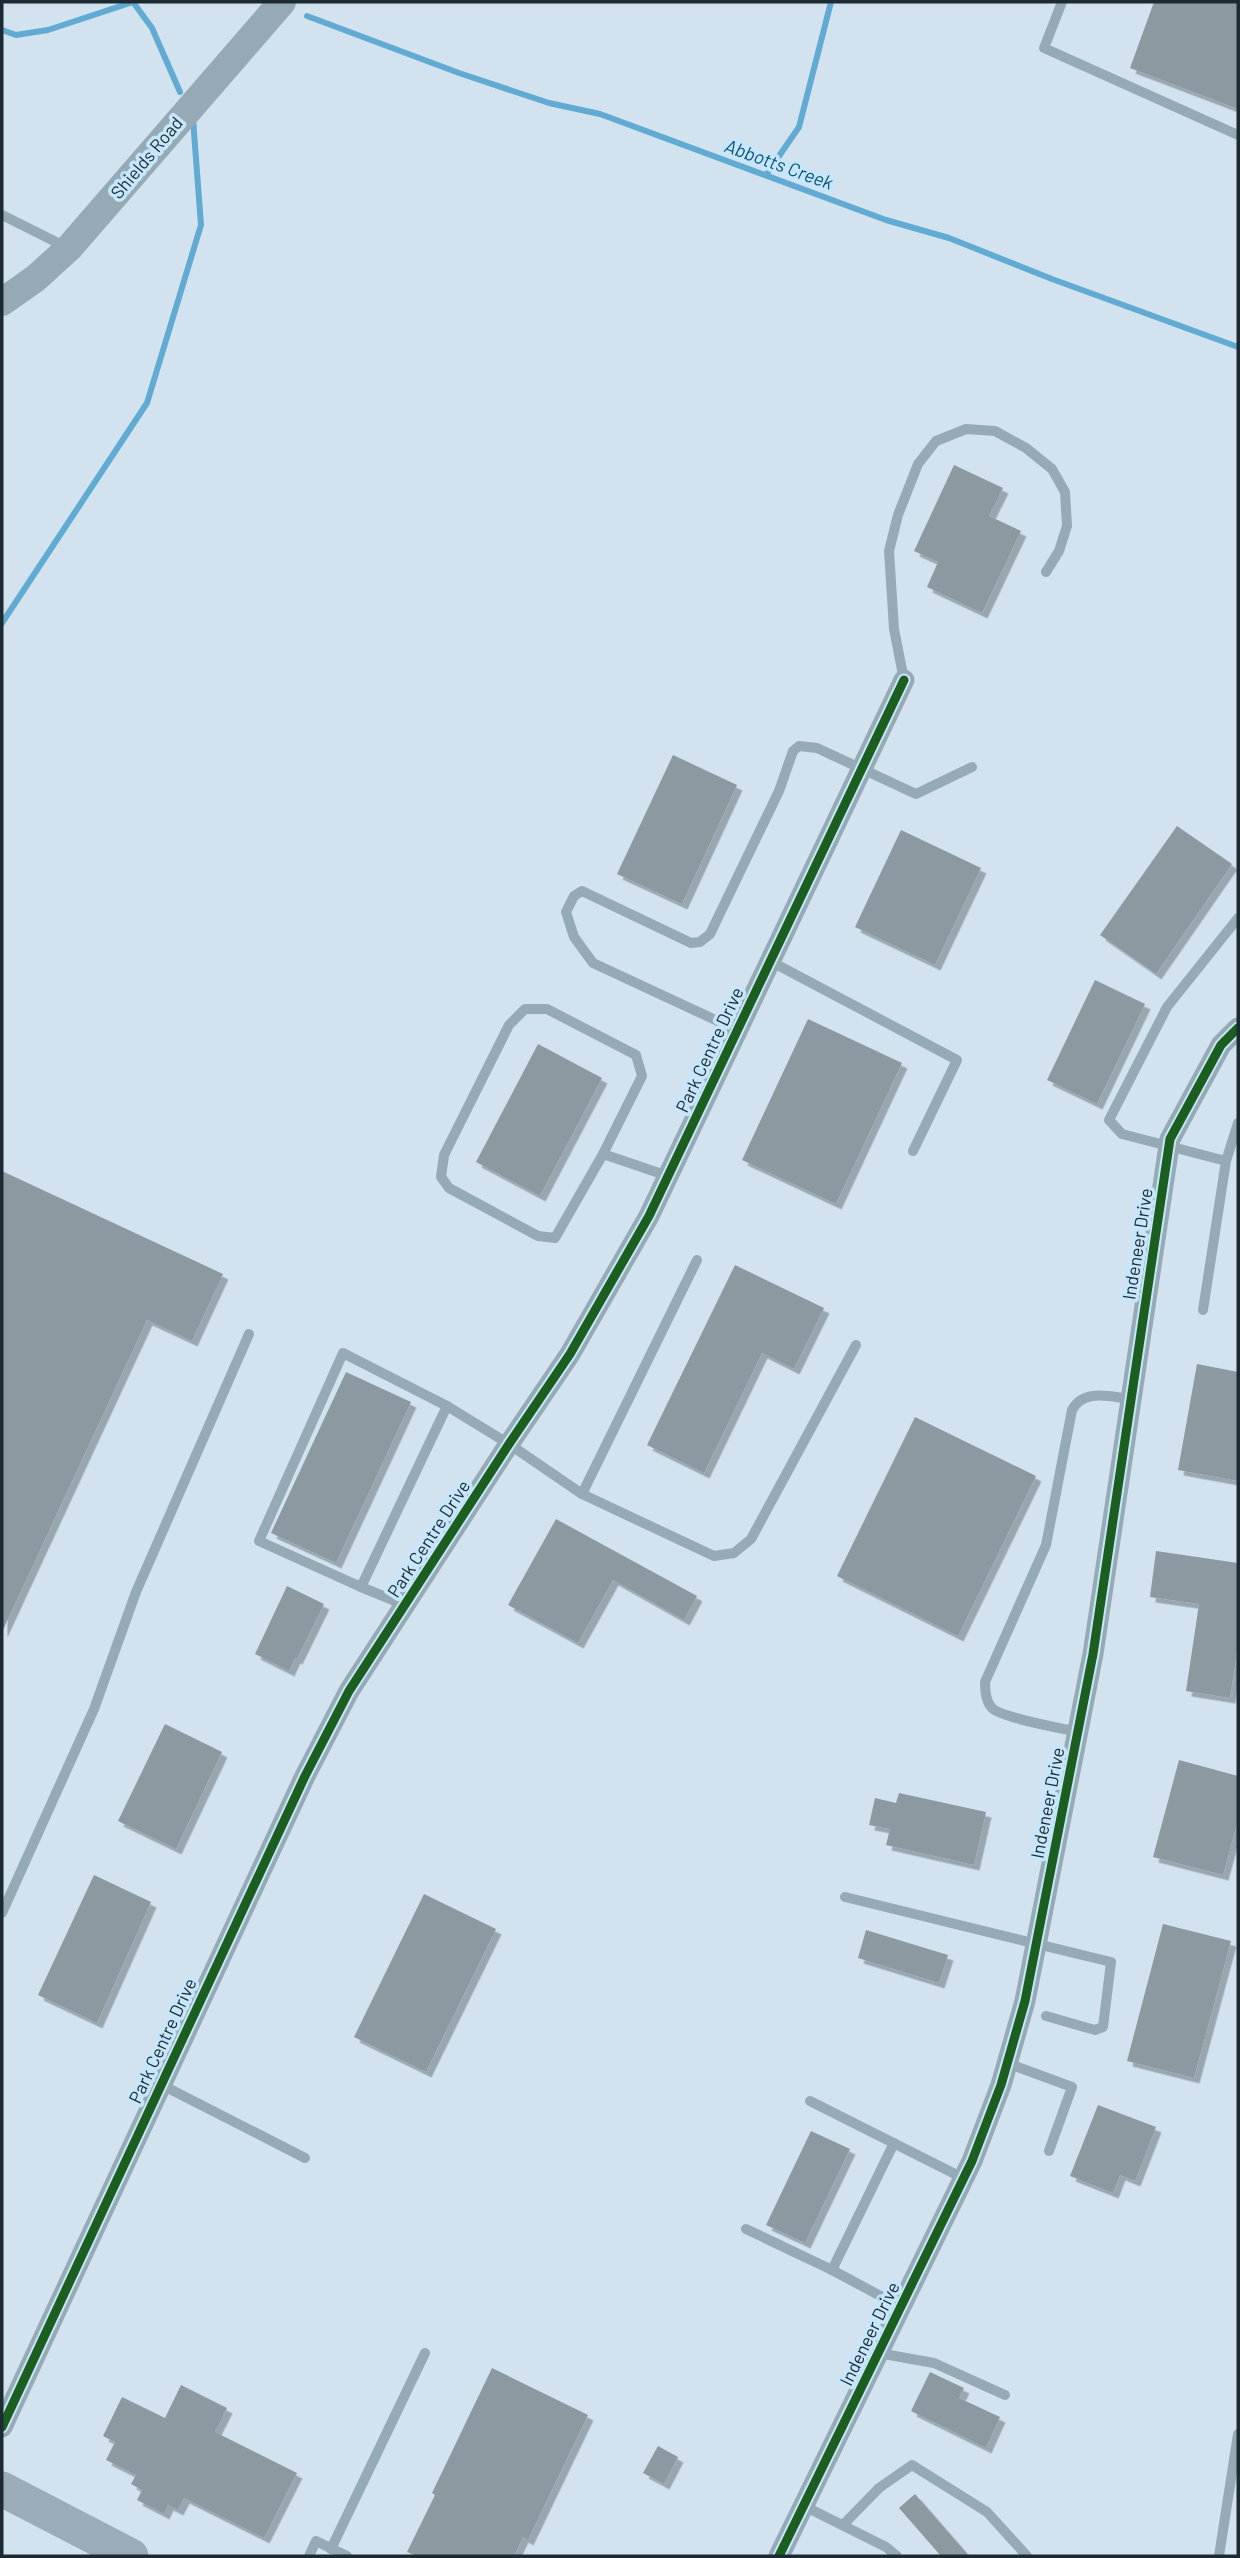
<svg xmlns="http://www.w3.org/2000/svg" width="1240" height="2558" viewBox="0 0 1240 2558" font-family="Barlow,sans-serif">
<defs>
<filter id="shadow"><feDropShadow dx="5.5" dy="5.5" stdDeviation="0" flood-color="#0004"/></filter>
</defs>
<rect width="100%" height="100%" fill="#d2e3ef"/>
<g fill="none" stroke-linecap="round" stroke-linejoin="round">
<g stroke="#61abd3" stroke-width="6">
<polyline points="133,2 152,28 180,92"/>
<polyline points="307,16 459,73 549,103 600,114 886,220 949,238 1052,279 1238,347"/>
<polyline points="2,30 16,35 48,30 133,2"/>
<polyline points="766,175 799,127 831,2"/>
<polyline points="2,623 147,403 201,225 193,119"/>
</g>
</g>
<g fill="#8c99a1" filter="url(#shadow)">
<polygon points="1154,2 1238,2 1238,109 1130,68"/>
<polygon points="954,465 1003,488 989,516 1021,531 982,613 927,587 938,562 914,551"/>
<polygon points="673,755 737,785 682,904 617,874"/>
<polygon points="1177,826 1232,864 1156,974 1100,935"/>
<polygon points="901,830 981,868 935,965 855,927"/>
<polygon points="1095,980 1145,1004 1097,1104 1047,1080"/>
<polygon points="808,1019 902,1063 836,1204 742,1160"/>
<polygon points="538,1044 602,1078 540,1196 476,1162"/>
<polygon points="2,1171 223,1274 192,1341 147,1320 2,1632"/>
<polygon points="735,1265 824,1308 794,1369 762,1353 704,1473 647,1445"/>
<polygon points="1197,1364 1238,1372 1238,1481 1178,1470"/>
<polygon points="346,1372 411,1402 336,1563 271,1533"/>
<polygon points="915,1417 1036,1476 958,1636 837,1576"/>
<polygon points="556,1519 697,1596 684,1620 613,1580 578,1643 508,1605"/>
<polygon points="1156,1551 1238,1563 1238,1645 1230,1698 1186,1691 1199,1604 1150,1597"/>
<polygon points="287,1586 324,1604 297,1659 295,1658 289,1671 255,1654"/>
<polygon points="165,1724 222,1752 176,1849 118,1821"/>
<polygon points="1179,1760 1238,1776 1238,1820 1223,1875 1153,1857"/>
<polygon points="899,1793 986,1812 974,1865 886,1845 890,1829 869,1825 875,1798 896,1803"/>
<polygon points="94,1875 151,1902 97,2023 38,1995"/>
<polygon points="424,1894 496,1929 426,2072 354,2037"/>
<polygon points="1163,1924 1231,1941 1194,2078 1127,2061"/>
<polygon points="866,1930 948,1955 939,1983 858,1958"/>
<polygon points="1098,2105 1156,2127 1135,2181 1120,2175 1113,2193 1070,2176"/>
<polygon points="811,2131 850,2149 805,2243 766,2225"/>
<polygon points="492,2368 588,2415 528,2540 523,2537 514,2556 417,2556 407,2552 435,2495 432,2493"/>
<polygon points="930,2372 964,2388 959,2398 1000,2417 986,2448 911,2411"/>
<polygon points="181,2385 227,2408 215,2432 297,2473 264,2538 184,2498 178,2510 168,2505 164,2514 137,2500 142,2490 131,2484 136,2475 106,2460 115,2442 103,2436 122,2397 165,2418"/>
<polygon points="658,2446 678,2457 664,2484 643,2473"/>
<polygon points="915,2494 969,2556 941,2556 899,2508"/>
</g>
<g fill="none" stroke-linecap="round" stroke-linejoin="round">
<g stroke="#96aab6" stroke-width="10">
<polyline points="1062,2 1044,48 1238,135"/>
<polyline points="2,215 68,248"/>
<polyline points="904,680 894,629 889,551 898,515 918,464 936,441 966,429 995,431 1026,448 1052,469 1065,492 1067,526 1059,551 1046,572"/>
<polyline points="770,961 957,1060 913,1151"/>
<polyline points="737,1030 593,963 574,937 566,912 574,896 582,891 691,943 700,942 710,934 779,791 793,751 799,746 817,748 916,794 972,767"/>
<polyline points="603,1154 555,1238 538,1236 449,1188 441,1177 444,1155 509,1025 525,1009 547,1009 636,1055 642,1076 603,1154 668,1176"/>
<polyline points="1226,1161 1238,1123"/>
<polyline points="1203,1310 1226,1161 1122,1134 1109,1120 1167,1007 1238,918"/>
<polyline points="582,1494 697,1260"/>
<polyline points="361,1587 259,1541 343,1353 447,1406"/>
<polyline points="405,1605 361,1587 447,1406 509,1444 582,1494 714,1556 734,1553 751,1539 856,1345"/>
<path d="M 1078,1732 C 1061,1728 1002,1718 992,1708 C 986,1702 985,1690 985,1682 L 1046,1545 L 1072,1410 C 1084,1388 1110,1397 1131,1399"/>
<polyline points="845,1897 1111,1962 1103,2027 1095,2030 1046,2016"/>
<polyline points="2,1913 94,1709 136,1592 249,1334"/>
<polyline points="1007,2063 1072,2087 1049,2151"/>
<polyline points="160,2084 305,2158"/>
<polyline points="810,2101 963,2178"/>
<polyline points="746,2229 832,2270 901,2307"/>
<polyline points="832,2270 894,2143"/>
<polyline points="878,2353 934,2363 1005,2395"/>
<polyline points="804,2506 886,2547 897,2556"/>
<polyline points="843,2525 879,2488 912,2465 987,2512 1027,2556"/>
<polyline points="331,2549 425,2353"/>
<polyline points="309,2556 316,2541 347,2556"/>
<polyline points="1219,2556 1238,2434"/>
</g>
<g stroke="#96aab6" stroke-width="21">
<polyline points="2,2427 305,1776 349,1691 509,1444 570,1354 649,1216 904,680"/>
<polyline points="779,2556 972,2161 1001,2085 1025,2001 1093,1654 1170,1139 1221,1045 1238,1028"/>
</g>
<polyline stroke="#96aab6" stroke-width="28" points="2,302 36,278 69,248 282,2"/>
<polyline stroke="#9bacb8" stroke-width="35" points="2,2489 131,2556"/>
<defs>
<g id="cycleway">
<polyline points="2,2427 305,1776 349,1691 509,1444 570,1354 649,1216 904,680"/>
<polyline points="779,2556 972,2161 1001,2085 1025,2001 1093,1654 1170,1139 1221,1045 1238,1028"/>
</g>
</defs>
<use href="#cycleway" stroke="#c6e6fb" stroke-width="13"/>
<use href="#cycleway" stroke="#1b5e20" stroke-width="9"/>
</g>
<g text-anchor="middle" stroke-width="7" stroke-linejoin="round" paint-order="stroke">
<g font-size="18" fill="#1e2a32" stroke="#c6e6fb">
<text transform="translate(147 158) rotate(-50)" y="6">Shields Road</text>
<text transform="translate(710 1050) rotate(-65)" y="6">Park Centre Drive</text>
<text transform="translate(1138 1244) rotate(-81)" y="6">Indeneer Drive</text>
<text transform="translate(429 1539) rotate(-57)" y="6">Park Centre Drive</text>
<text transform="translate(1048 1803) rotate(-79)" y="6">Indeneer Drive</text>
<text transform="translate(163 2041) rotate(-65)" y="6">Park Centre Drive</text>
<text transform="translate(870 2334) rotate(-64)" y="6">Indeneer Drive</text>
</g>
<g font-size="19" font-style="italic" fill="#0b5679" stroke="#c6e6fb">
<text transform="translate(779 164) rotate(20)" y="7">Abbotts Creek</text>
</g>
</g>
<rect width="1240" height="2558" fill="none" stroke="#1e2a32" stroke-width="7"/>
</svg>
